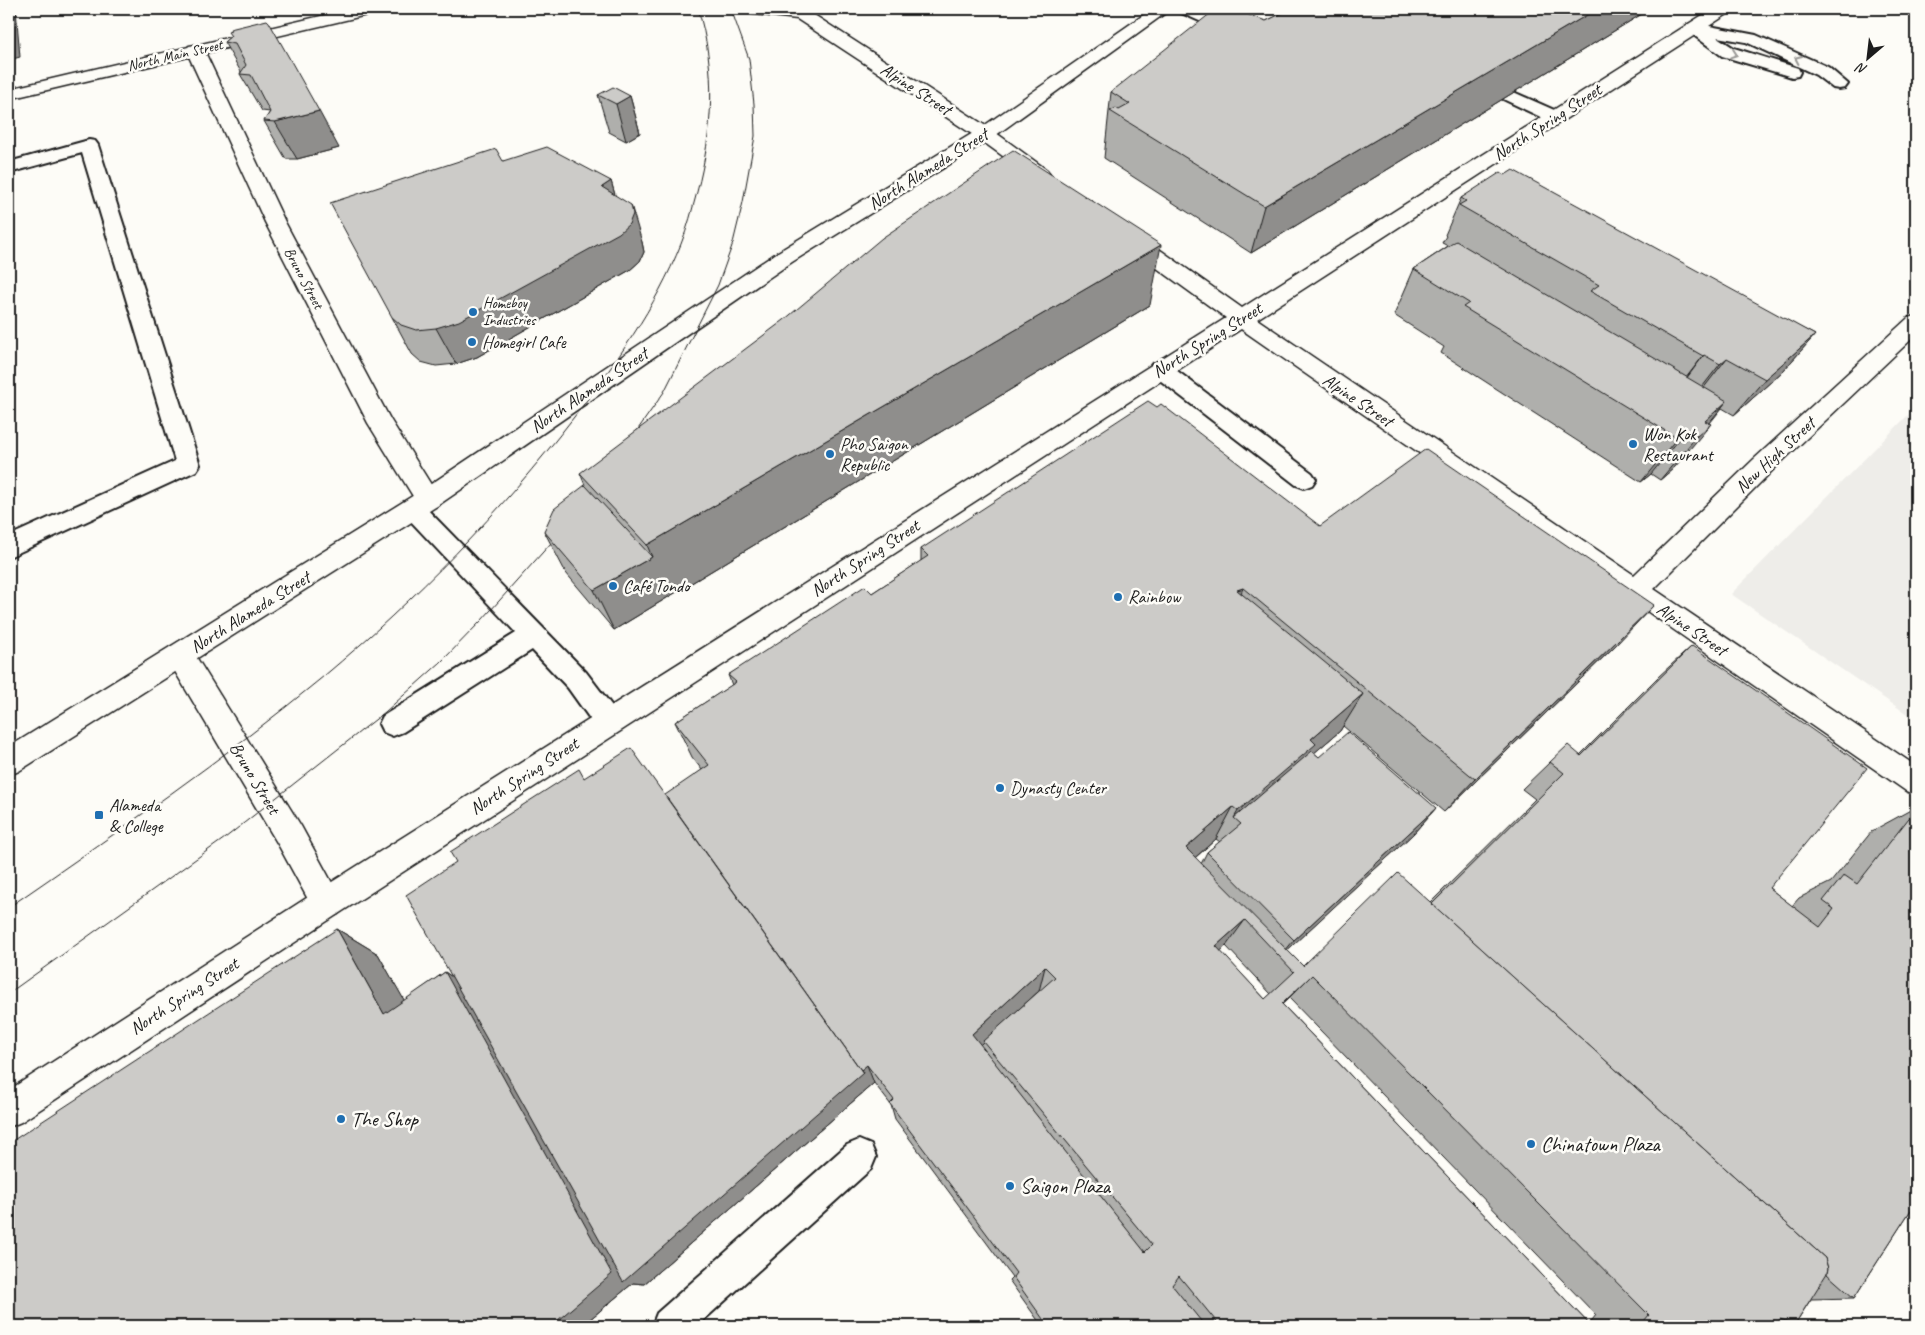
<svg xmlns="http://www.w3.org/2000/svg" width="1925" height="1335" viewBox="0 0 1925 1335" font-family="Caveat,sans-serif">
<rect width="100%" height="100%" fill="#fdfcf7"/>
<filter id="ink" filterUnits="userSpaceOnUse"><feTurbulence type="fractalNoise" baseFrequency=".02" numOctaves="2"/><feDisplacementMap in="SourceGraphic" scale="10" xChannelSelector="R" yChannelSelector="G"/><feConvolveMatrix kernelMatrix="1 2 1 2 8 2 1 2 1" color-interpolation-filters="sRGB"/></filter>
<g filter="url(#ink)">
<polygon fill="#eeede9" points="1916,407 1916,720 1731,594"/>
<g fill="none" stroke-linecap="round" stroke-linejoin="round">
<defs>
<g id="lane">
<polygon points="1177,9 1198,9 1243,29 1245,32 1243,35 1231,35 1179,12"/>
<polygon points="1694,23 1756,35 1828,67 1848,84 1845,88 1839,89 1833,88 1816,75 1746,42 1717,37 1734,48 1798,68 1800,72 1798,76 1792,77 1722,56 1688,31 1686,28 1688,25"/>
<polygon points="1509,90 1561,113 1564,117 1561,121 1555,122 1549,121 1503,99 1500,95 1503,91"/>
<polygon points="89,140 95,141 98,145 200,465 196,471 9,557 9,536 175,461 82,153 9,173 9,162"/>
<polygon points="1160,361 1168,364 1312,473 1316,479 1312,485 1304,488 1296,485 1152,374 1149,369 1152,364"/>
<polygon points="413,500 421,503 586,672 618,714 622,722 618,730 608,734 598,730 568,688 532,650 403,732 393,736 383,732 379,724 383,716 516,633 405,515 401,509 405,503"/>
<polygon points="859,1140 871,1145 876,1157 871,1169 697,1326 652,1326 657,1313 847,1145"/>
</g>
<g id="street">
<polygon points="195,45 201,46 204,50 285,222 390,419 440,499 437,506 428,508 419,506 368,423 265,222 186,50 189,46"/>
<polygon points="180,644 190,647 301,826 343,903 338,914 327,918 316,914 279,846 170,663 166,655 170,647"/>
</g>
<g id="secondary">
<polygon points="351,9 379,9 377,13 371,14 9,99 9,89"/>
<polygon points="746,9 792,9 808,11 992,130 1047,170 1050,174 1047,178 1040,180 1033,178 978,138 797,19 754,14 748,13"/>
<polygon points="1712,9 1731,9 1729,13 1257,319 1634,575 1754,459 1908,318 1916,316 1916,335 1772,471 1654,589 1916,766 1916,795 1906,791 1241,329 338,914 21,1122 9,1127 9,1090 316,892 1226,318 1121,242 1118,237 1121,232 1128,231 1135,232 1242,308"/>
</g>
<polygon id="primary" points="1152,9 1171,9 992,138 792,262 437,506 19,771 9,775 9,747 419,492 778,252 978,130"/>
</defs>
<use href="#lane" stroke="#1c1c1c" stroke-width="4"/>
<use href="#street" stroke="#1c1c1c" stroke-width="3"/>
<use href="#secondary" stroke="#1c1c1c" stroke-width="3"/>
<use href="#primary" stroke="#1c1c1c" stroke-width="3"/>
<polyline stroke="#1c1c1c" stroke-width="4" stroke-dasharray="4.5 4.5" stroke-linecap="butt" points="9,1050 10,1052"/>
<use href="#lane" fill="#fdfcf7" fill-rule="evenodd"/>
<use href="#street" fill="#fdfcf7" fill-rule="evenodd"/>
<use href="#secondary" fill="#fdfcf7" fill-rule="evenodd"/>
<use href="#primary" fill="#fdfcf7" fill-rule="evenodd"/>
<g stroke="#1c1c1c" stroke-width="1">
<polyline points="629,442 664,392 718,285 733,243 743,202 755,136 754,104 749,59 731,9"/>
<path d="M 9,907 C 116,833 224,759 324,676 C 417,598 500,513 574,417 C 615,364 656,307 681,244 C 688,227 692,210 697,192 C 713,131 717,70 698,9"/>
<polyline points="9,993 225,838 385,712 441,662 482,620 560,533"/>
</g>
</g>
<g fill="#afafac" stroke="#1c1c1c" fill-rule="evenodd">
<polygon points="1291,9 1650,9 1251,253 1104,158 1111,92 1266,21"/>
<polygon points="231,36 339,148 297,159 286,159 264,121 270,112 262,111 240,74 241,72 224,42"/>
<polygon points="598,95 630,96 640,133 626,141 609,132"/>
<polygon points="503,161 611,181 615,195 642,242 644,252 640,261 630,270 477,357 456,364 436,366 421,362 412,354 392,317"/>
<polygon points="1505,175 1815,335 1783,371 1734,415 1722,408 1674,468 1660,480 1651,474 1641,482 1441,353 1444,347 1394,315 1414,269 1448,246 1442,243 1446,236 1445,235 1461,198"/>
<polygon points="1150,305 614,630 566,573 544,531 585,485 580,473"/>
<path d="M 1320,526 L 1616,645 L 1444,812 L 1343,726 L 1340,731 L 1314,753 L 1319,757 L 1436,808 L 1413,834 L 1287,950 L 1303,966 L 1431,902 L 1535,799 L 1522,789 L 1550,762 L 1580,755 L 1659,676 L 1692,646 L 1769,888 L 1792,906 L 1799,898 L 1831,882 L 1872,831 L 1916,807 L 1916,1202 L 1854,1298 L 1811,1299 L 1795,1324 L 1777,1324 L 1775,1326 L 1042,1326 L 1009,1280 L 1012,1277 L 895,1119 L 891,1105 L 874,1083 L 644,1284 L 633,1283 L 582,1326 L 9,1326 L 337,929 L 378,954 L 404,1001 L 445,972 L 453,978 L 456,862 L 585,778 L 666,798 L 702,770 L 692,757 L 675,722 L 732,685 L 728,675 L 872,593 L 921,561 L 921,549 ZM 1216,839 L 1220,842 L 1207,852 L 1201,864 L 1195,858 ZM 1226,946 L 1271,994 L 1265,999 L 1220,951 ZM 1289,998 L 1596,1315 L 1589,1324 L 1282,1004 Z"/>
</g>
<g fill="#8f8e8c" stroke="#1c1c1c">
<polygon points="9,9 16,9 20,57 9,60"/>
<polygon points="1597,9 1650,9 1251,253 1264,206"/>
<polygon points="630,96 640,133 626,141 616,104"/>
<polygon points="319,111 339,148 297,159 275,122"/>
<polygon points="611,181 622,219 602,187"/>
<polygon points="631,205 642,242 644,252 640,261 630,270 477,357 456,364 436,328"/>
<polygon points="1161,245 1150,305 614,630 594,590 652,557 647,545"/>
<polygon points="1815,335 1783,371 1734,415 1765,379"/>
<polygon points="1704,355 1677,391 1675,392 1703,356"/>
<polygon points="1727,358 1699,394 1692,400 1720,364"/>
<polygon points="1727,401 1703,430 1711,424 1674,468 1660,480 1697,436 1705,421"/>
<polygon points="1687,430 1651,474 1641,482 1677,438"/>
<polygon points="1243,588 1228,628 1237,590"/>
<polygon points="1654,605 1616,645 1444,812 1475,779"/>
<polygon points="1363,694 1340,731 1306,760 1234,818 1238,811 1311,739"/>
<polygon points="1233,807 1216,839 1172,878 1186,848"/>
<polygon points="1436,808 1413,834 1280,957 1294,940"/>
<polygon points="1245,920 1226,946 1199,971 1216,946"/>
<polygon points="337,929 378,954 424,1035 384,1014"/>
<polygon points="1045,967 1039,991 971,1053 972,1034"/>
<polygon points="445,972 479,996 863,1073 861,1070 867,1065 874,1083 644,1284 633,1283 582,1326 551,1326"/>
<polygon points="1312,975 1289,998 1260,1025 1282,1004"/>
</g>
<g fill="#cccbc8" stroke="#1c1c1c" fill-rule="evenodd">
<polygon points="1216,9 1233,9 1266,21 1291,9 1597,9 1264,206 1110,111 1116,108 1119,110 1130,104 1111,92"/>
<polygon points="267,20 269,22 319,111 275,122 264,121 270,112 251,75 240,74 246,65 235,44 224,42 231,36 228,32 231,31 230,29"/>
<polygon points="613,87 630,96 616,104 598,95"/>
<polygon points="547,147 611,181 602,187 631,205 633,214 629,224 619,233 459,321 436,328 416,330 401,325 392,317 330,203 496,149 503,161"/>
<polygon points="1013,150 1161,245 647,545 580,473 784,320 882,238"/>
<polygon points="1513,170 1815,335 1765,379 1727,358 1720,364 1704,355 1703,356 1590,291 1599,285 1459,205 1466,201 1461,198 1501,172 1505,175"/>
<polygon points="1456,241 1727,401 1705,421 1711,424 1697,436 1687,430 1677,438 1463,307 1469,303 1414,269"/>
<path d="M 1148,401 L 1157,407 L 1161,404 L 1320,526 L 1426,449 L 1654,605 L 1475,779 L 1243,588 L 1237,590 L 1363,694 L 1311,739 L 1316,744 L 1238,811 L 1233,807 L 1186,848 L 1303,966 L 1398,873 L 1825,1258 L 1828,1268 L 1827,1273 L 1795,1324 L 1780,1319 L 1775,1326 L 1640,1326 L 1649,1315 L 1312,975 L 1282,1004 L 1591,1326 L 1220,1326 L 1179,1276 L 1172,1285 L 1205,1326 L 1048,1326 L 1013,1277 L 1016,1273 L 890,1104 L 894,1100 L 867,1065 L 861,1070 L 665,795 L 709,765 L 675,722 L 736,682 L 728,675 L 865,586 L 872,593 L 928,556 L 921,549 ZM 1245,920 L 1294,972 L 1265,999 L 1216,946 ZM 1045,967 L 1055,977 L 983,1041 L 1152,1245 L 1145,1252 L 972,1034 Z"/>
<polygon points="585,485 652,557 594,590 544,531 554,509"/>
<polygon points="1692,646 1867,768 1769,888 1820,927 1834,909 1823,901 1844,875 1857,884 1916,809 1916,1202 1854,1298 1827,1274 1828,1268 1825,1258 1432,904 1564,773 1550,762 1568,745 1581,756"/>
<polygon points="1348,732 1436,808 1294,940 1207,852 1241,824 1234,818 1312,751 1319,757"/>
<polygon points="631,748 863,1073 623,1282 406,895 456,862 450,852 579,769 584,778"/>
<polygon points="337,929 384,1014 445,972 612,1274 551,1326 9,1326 9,1143"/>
</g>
<defs><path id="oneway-chevron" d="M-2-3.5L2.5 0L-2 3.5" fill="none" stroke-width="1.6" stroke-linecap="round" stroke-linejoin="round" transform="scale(1.25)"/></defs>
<g stroke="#989794">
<use href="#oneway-chevron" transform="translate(1734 54) rotate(19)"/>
<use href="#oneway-chevron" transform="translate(1798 59) rotate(-155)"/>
</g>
</g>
<g fill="#1f6fb2" stroke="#fdfcf7" stroke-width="2">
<circle cx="473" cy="312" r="5"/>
<circle cx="472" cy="342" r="5"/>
<circle cx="1633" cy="444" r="5"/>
<circle cx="830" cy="454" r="5"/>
<circle cx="613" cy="586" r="5"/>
<circle cx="1118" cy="597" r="5"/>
<circle cx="1000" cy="788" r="5"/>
<rect x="94" y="810" width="10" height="10" rx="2.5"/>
<circle cx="341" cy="1119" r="5"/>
<circle cx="1531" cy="1144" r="5"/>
<circle cx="1010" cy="1186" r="5"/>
</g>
<g text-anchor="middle" stroke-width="5" stroke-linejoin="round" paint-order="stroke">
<g font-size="15" fill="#1c1c1c" stroke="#fdfcf7">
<text transform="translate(175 55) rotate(-13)" y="5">North Main Street</text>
<text transform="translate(304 278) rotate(62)" y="5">Bruno Street</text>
</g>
<g font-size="15" fill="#1c1c1c" stroke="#fdfcf7" text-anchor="start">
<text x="483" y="308">Homeboy<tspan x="483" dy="17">Industries</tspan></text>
</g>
<g font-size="18" fill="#1c1c1c" stroke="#fdfcf7">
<text transform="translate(916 89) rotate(33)" y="6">Alpine Street</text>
<text transform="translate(1547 122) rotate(-33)" y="6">North Spring Street</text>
<text transform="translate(928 169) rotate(-32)" y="6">North Alameda Street</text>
<text transform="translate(1207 340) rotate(-32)" y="6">North Spring Street</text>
<text transform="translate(589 390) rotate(-34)" y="6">North Alameda Street</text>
<text transform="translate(1358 400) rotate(34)" y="6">Alpine Street</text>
<text transform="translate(1775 455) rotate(-43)" y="6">New High Street</text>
<text transform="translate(865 558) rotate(-33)" y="6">North Spring Street</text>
<text transform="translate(250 612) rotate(-32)" y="6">North Alameda Street</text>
<text transform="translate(1692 629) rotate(34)" y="6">Alpine Street</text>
<text transform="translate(524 776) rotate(-33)" y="6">North Spring Street</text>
<text transform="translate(255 778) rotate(59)" y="6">Bruno Street</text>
<text transform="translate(184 996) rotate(-33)" y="6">North Spring Street</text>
</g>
<g font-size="18" fill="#1c1c1c" stroke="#fdfcf7" text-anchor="start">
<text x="482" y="348">Homegirl Cafe</text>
<text x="1643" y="440">Won Kok<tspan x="1643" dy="21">Restaurant</tspan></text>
<text x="840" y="450">Pho Saigon<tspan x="840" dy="21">Republic</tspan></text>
<text x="623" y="592">Café Tondo</text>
<text x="1128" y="603">Rainbow</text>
<text x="1010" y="794">Dynasty Center</text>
<text x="109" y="811">Alameda<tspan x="109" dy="21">&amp; College</tspan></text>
</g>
<g font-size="21" fill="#1c1c1c" stroke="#fdfcf7" text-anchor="start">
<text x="351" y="1126">The Shop</text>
<text x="1541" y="1151">Chinatown Plaza</text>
<text x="1020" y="1193">Saigon Plaza</text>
</g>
</g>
<rect width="1925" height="1335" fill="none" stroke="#fdfcf7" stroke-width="30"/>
<rect x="15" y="15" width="1895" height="1305" fill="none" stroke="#1c1c1c" stroke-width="2" filter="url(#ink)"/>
<g transform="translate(1868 58) rotate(208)" stroke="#fdfcf7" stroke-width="4" paint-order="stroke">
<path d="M0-4L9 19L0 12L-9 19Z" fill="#1c1c1c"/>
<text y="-8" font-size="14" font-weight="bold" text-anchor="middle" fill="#1c1c1c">N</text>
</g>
</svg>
